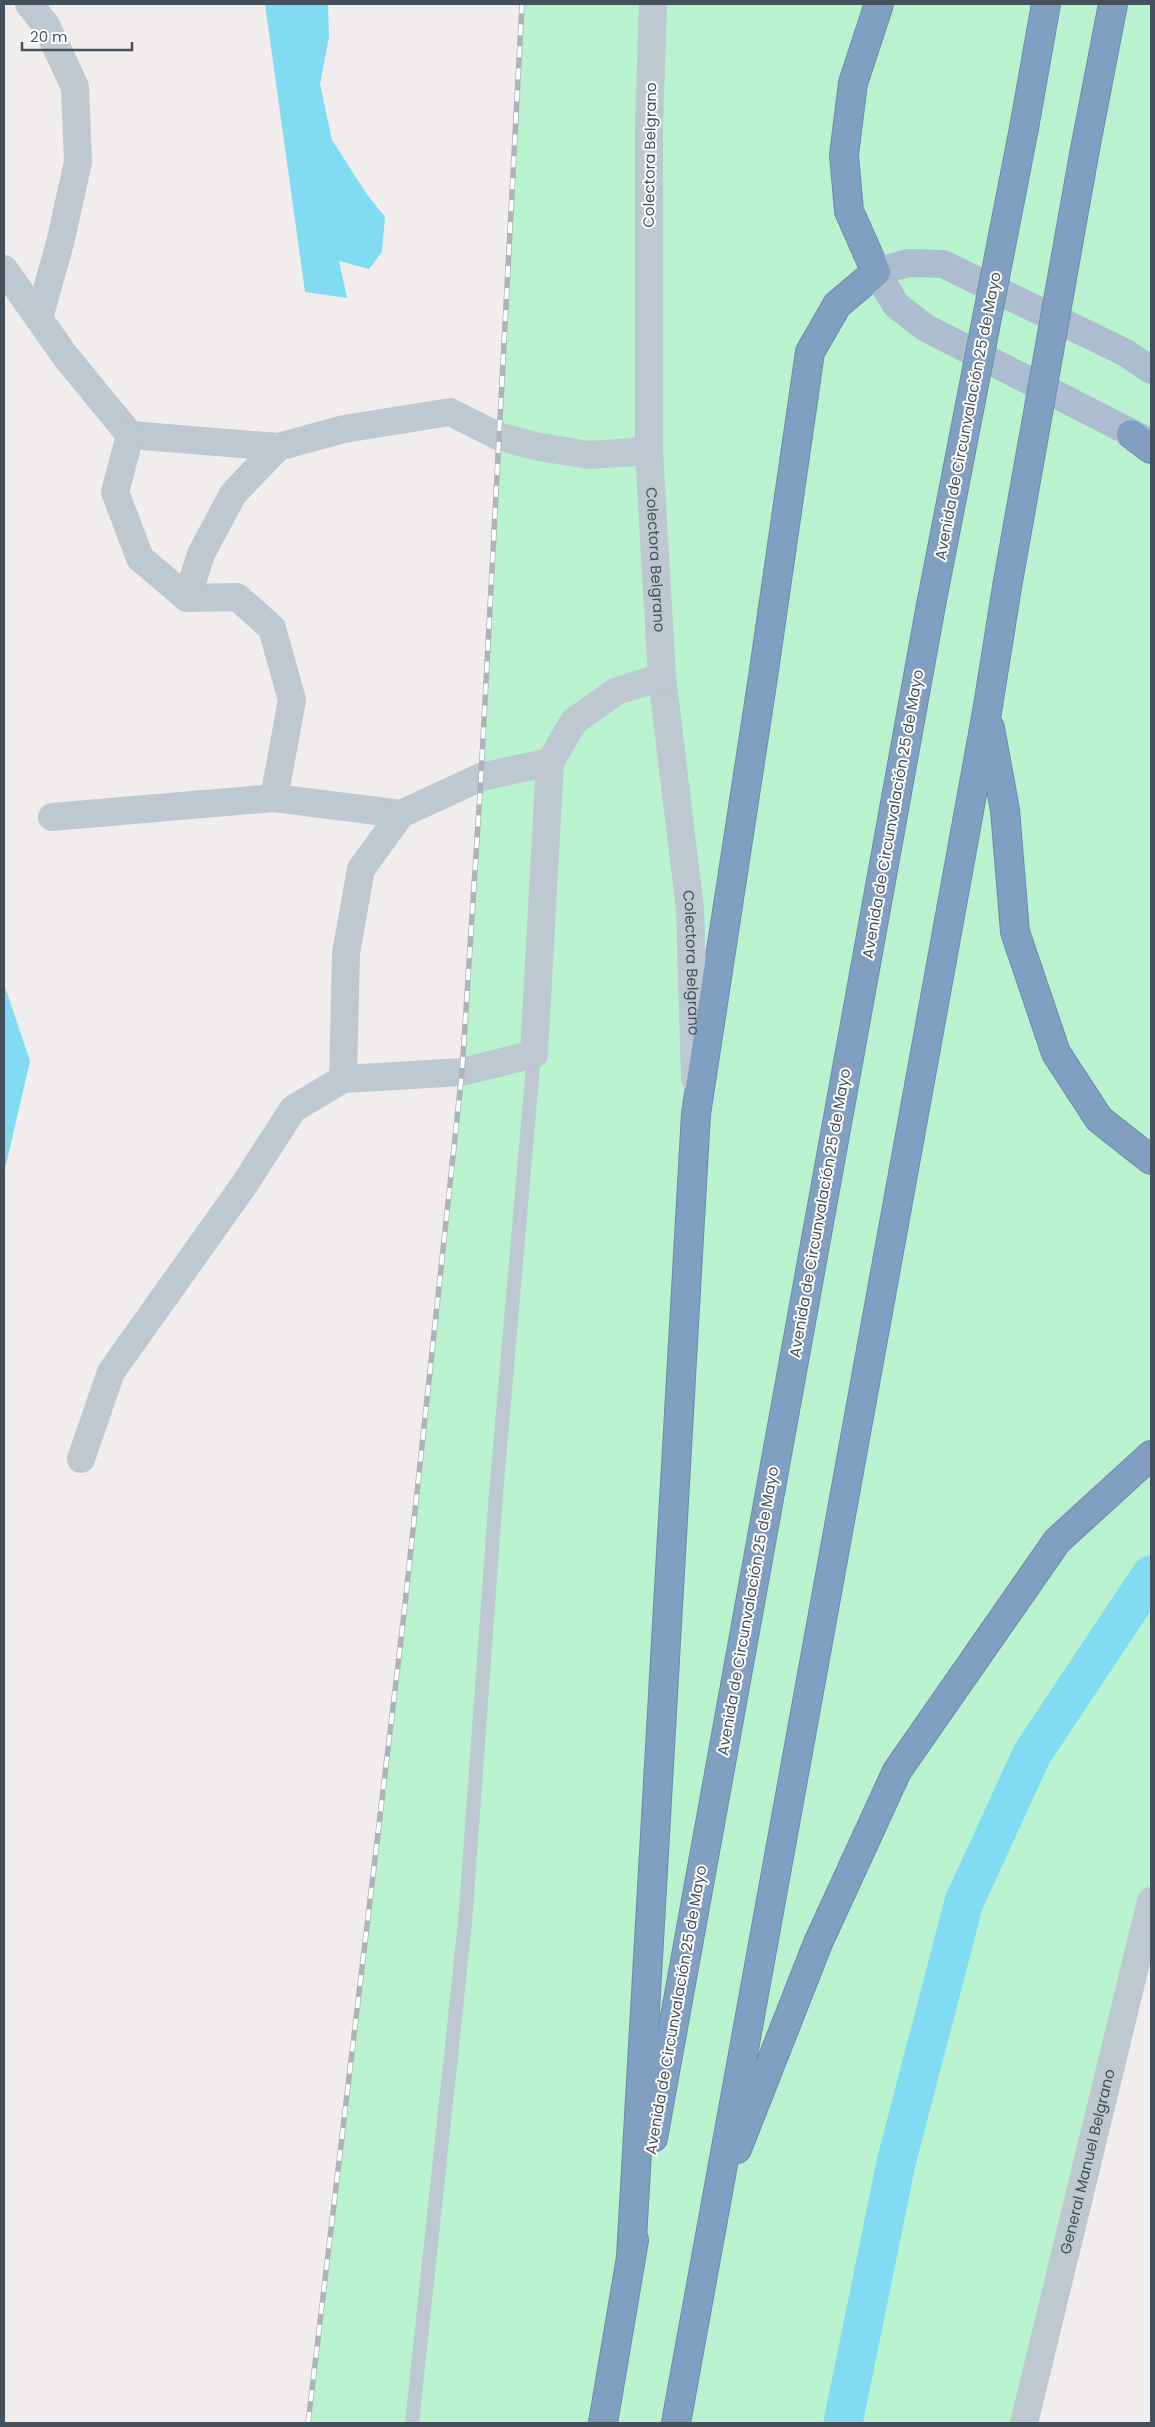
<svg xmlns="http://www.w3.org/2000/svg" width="1155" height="2427" viewBox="0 0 1155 2427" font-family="Poppins,sans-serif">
<rect width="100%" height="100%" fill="#f1eded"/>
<polygon fill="#b8f2ce" points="522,4 1151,4 1151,1901 1024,2423 308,2423 404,1614 462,1072 481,777"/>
<g fill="#81dbf2">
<polygon points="265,4 328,4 329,37 320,84 332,140 366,193 385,217 382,252 369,269 339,261 347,298 305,292"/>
<polygon points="4,984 30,1061 4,1173"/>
</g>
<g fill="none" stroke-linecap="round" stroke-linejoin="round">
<polyline stroke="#81dbf2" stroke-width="39" points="843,2423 896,2163 964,1902 1032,1754 1151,1575"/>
<defs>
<g id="highway">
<polyline points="1024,128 1046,4"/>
<polyline points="1085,149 1113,4"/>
<polyline points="1131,434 1151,449"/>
<polyline points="990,728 1005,810 1015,932 1056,1053 1099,1119 1151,1160"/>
<polyline points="653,2138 931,605"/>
<polyline points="737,2149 818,1943 897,1771 1057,1541 1151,1455"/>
<polyline points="631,2257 696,1114 763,677 810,352 837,305 876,272 849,211 844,155 853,83 879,4"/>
<polyline points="603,2423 634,2240"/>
<polyline points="676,2423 987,712 1007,587"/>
</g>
</defs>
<use href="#highway" stroke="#6c8bac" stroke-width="30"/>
<polyline stroke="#bdc8d1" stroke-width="14" points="412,2423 465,1923 496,1494 534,1054"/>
<g stroke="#bdc8d1" stroke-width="28">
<polyline points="29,4 46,25 75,87 78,162 60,243 39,318"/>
<path id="s1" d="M 653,4 L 649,125 L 649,451 L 662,677 L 690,909 L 695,1078"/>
<polyline points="4,269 66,357 130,435 278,447 344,429 450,412 498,436 539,447 589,455 649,451"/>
<polyline points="130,435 115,492 140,558 187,598 237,597 272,628 292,700 274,798"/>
<polyline points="187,598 201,554 233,494 278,447"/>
<polyline points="52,817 274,798 401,814"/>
<polyline points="343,1079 346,953 361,869 401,814 481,777 550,762"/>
<polyline points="81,1459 111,1372 244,1185 293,1109 343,1079 462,1072 534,1054 550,762 574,721 617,691 662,677"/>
<path id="s2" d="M 1024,2423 L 1151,1901"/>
</g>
<polyline stroke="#abbdcf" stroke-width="28" points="1151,370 1126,353 943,264 908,263 876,272 896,305 926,328 1151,443"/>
<use href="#highway" stroke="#81a0c1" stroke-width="28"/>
<defs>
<polyline id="rail" points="308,2423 404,1614 462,1072 481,777 522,4"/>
</defs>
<use href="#rail" stroke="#afb3b9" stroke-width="5.5"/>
<use href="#rail" stroke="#fff" stroke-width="4" stroke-dasharray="11" stroke-linecap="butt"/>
<defs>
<g id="highway-bridge">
<polyline points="1007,587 1085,149"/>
<polyline points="931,605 1024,128"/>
</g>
</defs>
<use href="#highway-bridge" stroke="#6c8bac" stroke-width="30" stroke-linecap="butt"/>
<use href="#highway-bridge" stroke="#81a0c1" stroke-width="28"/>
</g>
<g text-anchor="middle" stroke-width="4" stroke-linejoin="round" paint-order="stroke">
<g font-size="15" fill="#44515c" stroke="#fff">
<text transform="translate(650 155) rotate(-89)" y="5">Colectora Belgrano</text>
<text transform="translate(968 416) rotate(-79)" y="5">Avenida de Circunvalación 25 de Mayo</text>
<text dy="5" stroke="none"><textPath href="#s1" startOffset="556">Colectora Belgrano</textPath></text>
<text transform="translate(893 814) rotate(-80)" y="5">Avenida de Circunvalación 25 de Mayo</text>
<text dy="5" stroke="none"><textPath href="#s1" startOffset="961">Colectora Belgrano</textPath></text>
<text transform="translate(820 1213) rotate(-80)" y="5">Avenida de Circunvalación 25 de Mayo</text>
<text transform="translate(748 1611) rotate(-80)" y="5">Avenida de Circunvalación 25 de Mayo</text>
<text transform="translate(676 2010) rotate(-80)" y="5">Avenida de Circunvalación 25 de Mayo</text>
<text dy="5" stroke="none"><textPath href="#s2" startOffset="269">General Manuel Belgrano</textPath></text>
</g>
</g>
<rect width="1155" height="2427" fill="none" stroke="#44515c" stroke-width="10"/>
<path d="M22 42v8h110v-8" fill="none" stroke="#44515c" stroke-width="2.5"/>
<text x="30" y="42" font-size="15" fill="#44515c" stroke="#ffffff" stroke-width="4" paint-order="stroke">20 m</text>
</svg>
